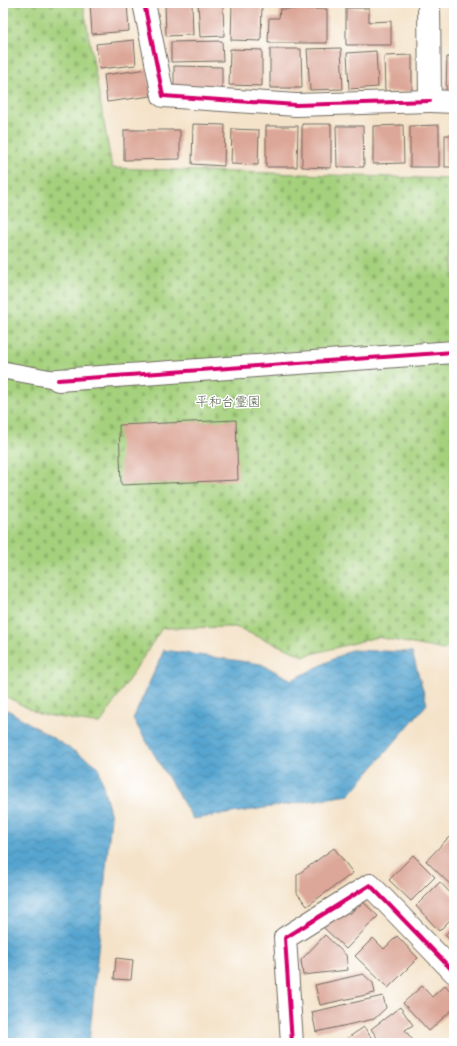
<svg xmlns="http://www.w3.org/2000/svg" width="457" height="1046" viewBox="0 0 457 1046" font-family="Mynerve,'Klee One',sans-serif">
<defs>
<pattern id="cemetery-stones" width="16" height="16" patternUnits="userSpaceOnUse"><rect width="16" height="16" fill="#a5d17d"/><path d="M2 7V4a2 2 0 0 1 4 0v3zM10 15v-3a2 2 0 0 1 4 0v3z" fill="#8eb46c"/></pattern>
<pattern id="water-waves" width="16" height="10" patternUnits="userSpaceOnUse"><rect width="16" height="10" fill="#56a5d0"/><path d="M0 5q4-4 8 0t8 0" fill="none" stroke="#4787a9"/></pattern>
</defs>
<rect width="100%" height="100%" fill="#fff"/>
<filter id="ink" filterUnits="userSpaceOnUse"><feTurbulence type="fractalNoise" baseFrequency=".025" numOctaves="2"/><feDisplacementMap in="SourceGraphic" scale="8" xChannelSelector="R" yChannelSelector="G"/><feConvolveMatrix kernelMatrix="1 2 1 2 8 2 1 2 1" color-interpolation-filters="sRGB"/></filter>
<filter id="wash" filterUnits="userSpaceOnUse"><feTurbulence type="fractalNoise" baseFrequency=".012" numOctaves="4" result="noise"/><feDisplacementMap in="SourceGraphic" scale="16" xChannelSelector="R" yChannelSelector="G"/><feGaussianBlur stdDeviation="0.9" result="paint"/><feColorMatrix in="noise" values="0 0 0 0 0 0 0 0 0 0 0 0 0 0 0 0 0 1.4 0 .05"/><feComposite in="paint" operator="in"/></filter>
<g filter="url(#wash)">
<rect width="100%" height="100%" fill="#f4e3c9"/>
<polygon fill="url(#cemetery-stones)" stroke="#687e54" points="3,3 83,3 112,168 454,179 454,641 444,650 377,637 304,656 235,627 162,628 100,724 39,714 3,695"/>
<g fill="url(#water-waves)" stroke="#40687e">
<polygon points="164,650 261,664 292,680 351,650 412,652 427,704 349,795 193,819 133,719"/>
<polygon points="3,707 98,766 111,817 89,1043 3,1043"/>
</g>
<g id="blocks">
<g fill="#dca798">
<polygon points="90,3 127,3 129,31 92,34"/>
<polygon points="165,3 192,3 193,35 166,36"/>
<polygon points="198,3 223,3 224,36 200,37"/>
<polygon points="232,3 262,3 261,41 231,40"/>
<polygon points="346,8 369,8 369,22 391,21 391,45 346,45"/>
<polygon points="280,9 327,9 327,43 268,43 269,18 279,18"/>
<polygon points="134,40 136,65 99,69 96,44"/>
<polygon points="222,41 223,61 171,62 171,42"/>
<polygon points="341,48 343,89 310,90 307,49"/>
<polygon points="230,49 262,50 262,86 229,85"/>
<polygon points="270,49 301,49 302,88 270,88"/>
<polygon points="376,51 378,87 349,89 347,53"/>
<polygon points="412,55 412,91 385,92 384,56"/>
<polygon points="447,57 454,57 454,91 446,91"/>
<polygon points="174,66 222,67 222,90 174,89"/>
<polygon points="148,69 151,96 107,102 104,75"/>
<polygon points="193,124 225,125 224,166 192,164"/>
<polygon points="302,124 331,124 331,168 302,167"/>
<polygon points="403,125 404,163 373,164 373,126"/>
<polygon points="439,125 439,167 410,167 410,126"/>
<polygon points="266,126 298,126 297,167 266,167"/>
<polygon points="336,126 363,126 364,167 337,167"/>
<polygon points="232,129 259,130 258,165 231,164"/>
<polygon points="124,130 180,130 180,159 124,160"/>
<rect x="445" y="135" width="9" height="32"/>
<polygon points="236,420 238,480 121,485 119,425"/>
<polygon points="449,837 454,841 454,888 426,861"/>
<polygon points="334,848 353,873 307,906 297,893 297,875"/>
<polygon points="413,855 435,877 411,901 389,880"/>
<polygon points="440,882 454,897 454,916 439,931 416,906"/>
<polygon points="362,901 378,916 346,949 323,927 343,907 350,914"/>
<polygon points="454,925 454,944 445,935"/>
<polygon points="325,935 346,955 348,970 303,975 301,960"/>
<polygon points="397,936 418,958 388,988 355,956 373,938 384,949"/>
<polygon points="116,958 133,960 131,980 114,979"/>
<polygon points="363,974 373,983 375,993 320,1005 315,985"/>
<polygon points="445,985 454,995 454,1008 429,1031 403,1003 422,986 432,997"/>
<polygon points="383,996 386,1008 374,1019 316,1032 312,1012"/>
<polygon points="400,1007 413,1025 405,1030 415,1043 381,1043 371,1029"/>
<polygon points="364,1027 375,1043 340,1043"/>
</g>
</g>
</g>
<g filter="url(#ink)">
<use href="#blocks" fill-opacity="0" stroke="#716b62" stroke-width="1"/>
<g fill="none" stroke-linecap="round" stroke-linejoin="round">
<defs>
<polyline id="lane" points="3,370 58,380"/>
<g id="street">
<polyline points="144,3 163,96 296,105 430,101"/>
<polyline points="429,3 430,101 454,102"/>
<polyline points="58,380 454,352"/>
<polyline points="292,1043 285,938 370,885 454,972"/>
</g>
</defs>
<use href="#lane" stroke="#716b62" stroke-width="19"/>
<use href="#street" stroke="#716b62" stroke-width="24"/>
<use href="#lane" stroke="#fff" stroke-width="17"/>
<use href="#street" stroke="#fff" stroke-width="22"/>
<defs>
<g id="cycleway">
<polyline points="144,3 163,96 296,105 430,101"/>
<polyline points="58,380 454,352"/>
<polyline points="292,1043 285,938 370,885 454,972"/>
</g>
</defs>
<use href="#cycleway" stroke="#fff" stroke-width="6"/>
<use href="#cycleway" stroke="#d6006c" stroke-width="4"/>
</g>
</g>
<g text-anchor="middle" stroke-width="3" stroke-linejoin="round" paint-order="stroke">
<g font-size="13" fill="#505d44" stroke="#fff">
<text x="228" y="406">平和台霊園</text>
</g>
</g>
<rect width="457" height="1046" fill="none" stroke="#fff" stroke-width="16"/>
</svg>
